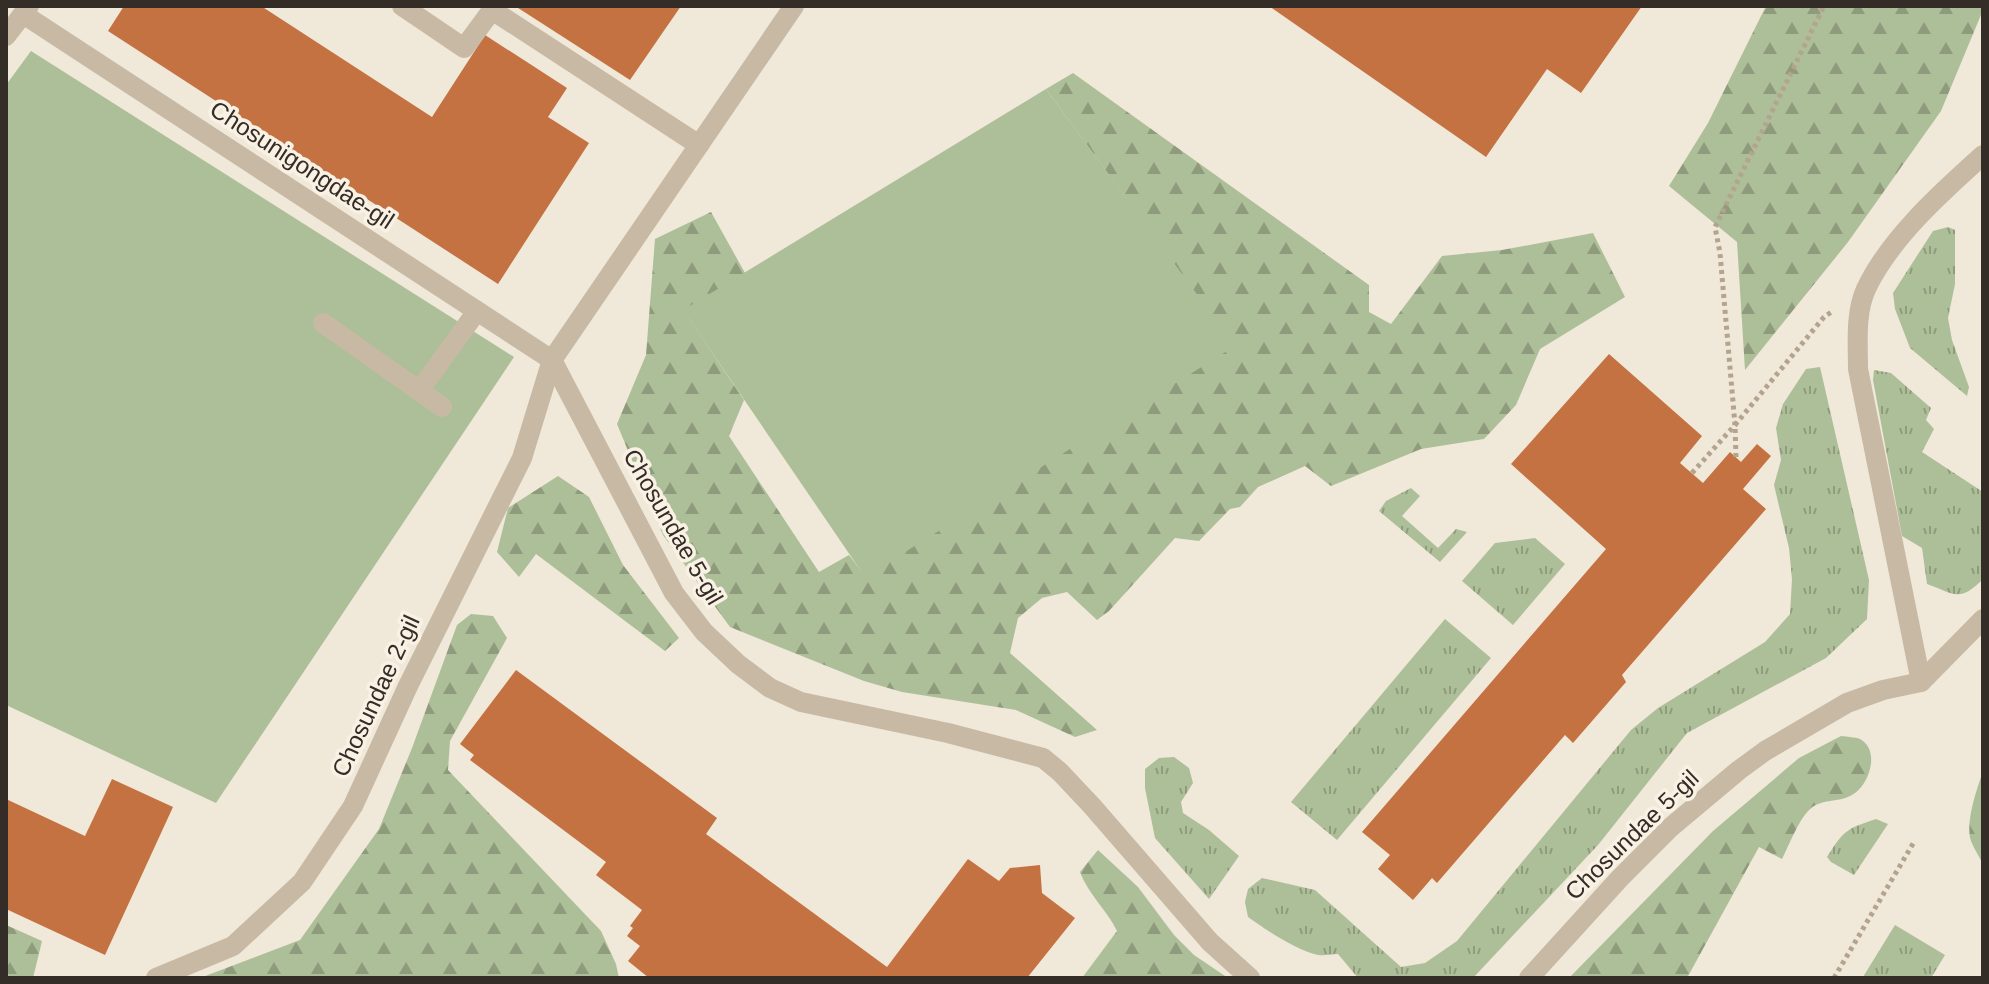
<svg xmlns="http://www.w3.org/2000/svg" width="1989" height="984" viewBox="0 0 1989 984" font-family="Helvetica,sans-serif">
<defs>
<pattern id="grass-tufts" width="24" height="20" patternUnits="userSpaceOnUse" patternTransform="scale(2)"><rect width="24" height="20" fill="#adbf98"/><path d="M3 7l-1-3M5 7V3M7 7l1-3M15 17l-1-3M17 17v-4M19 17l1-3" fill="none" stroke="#8e9b7c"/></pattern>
<pattern id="forest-firs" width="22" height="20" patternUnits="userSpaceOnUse" patternTransform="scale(2)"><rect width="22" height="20" fill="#adbf98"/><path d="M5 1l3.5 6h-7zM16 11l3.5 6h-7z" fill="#8e9b7c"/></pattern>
</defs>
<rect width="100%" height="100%" fill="#f0e8d8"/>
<g fill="url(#grass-tufts)">
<polygon points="1948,227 1955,230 1955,284 1948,318 1952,340 1969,387 1967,396 1910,348 1895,309 1893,293 1933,231"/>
<path d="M 1820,367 L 1869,580 L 1867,619 L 1826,658 L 1687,733 L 1598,845 L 1473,978 L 1358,978 L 1338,954 C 1332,954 1324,956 1318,955 C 1296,950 1266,930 1248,917 L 1245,902 L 1248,889 L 1262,878 L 1315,890 L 1401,967 L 1425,963 L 1457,941 L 1631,730 L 1658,708 L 1765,642 L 1790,614 L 1792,579 L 1789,548 L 1774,485 L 1781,460 L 1776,428 L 1783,404 L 1806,369 Z"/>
<path d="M 1874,370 L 1891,373 L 1931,408 L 1926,420 L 1934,429 L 1922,452 L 1983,492 L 1983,579 C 1959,603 1955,594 1927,584 L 1922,548 L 1902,536 L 1873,380 Z"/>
<polygon points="1411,488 1420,496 1402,516 1438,548 1456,529 1467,532 1440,562 1379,511 1386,501"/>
<polygon points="1535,538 1565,564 1513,625 1462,581 1495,543"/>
<polygon points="1445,619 1491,658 1337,840 1291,802"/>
<polygon points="1174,757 1189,768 1193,783 1181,802 1183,813 1209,830 1239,856 1209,899 1155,838 1145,788 1145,769 1159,758"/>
<path d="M 1876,819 L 1888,824 L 1854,875 L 1831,862 L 1827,857 C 1844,830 1846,829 1876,819 Z"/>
<polygon points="1895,925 1945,955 1931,978 1863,977"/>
</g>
<g fill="url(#forest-firs)">
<polygon points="1766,6 1983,6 1983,10 1941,111 1848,242 1745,370 1737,242 1669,186 1708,123"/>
<polygon points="1073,73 1369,285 1369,312 1391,324 1442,256 1502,250 1593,233 1625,297 1540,349 1516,405 1484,439 1421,449 1331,486 1305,466 1258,487 1240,507 1230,509 1199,541 1175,538 1109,611 1097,620 1067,592 1042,598 1018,618 1010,653 1097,730 1075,737 1016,710 902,692 864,681 730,627 663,535 617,424 646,355 655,239 711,212 745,273 684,311 744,400 729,436 819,572 849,555 865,576 1234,346 1046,89"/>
<polygon points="558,476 589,497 623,565 679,638 665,651 536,554 519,577 497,552 508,508"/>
<polygon points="471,614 493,616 507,638 450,741 448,770 601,931 616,964 619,978 200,978 300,940 379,829 412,748 457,625"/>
<path d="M 1841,736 C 1847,737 1855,737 1860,739 C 1880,750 1870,782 1855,793 C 1841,804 1822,797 1809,810 C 1798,821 1789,845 1782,859 L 1759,847 L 1687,978 L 1569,978 L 1713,831 L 1799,758 Z"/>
<path d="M 1983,771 L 1983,864 C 1979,856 1974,849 1971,841 C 1965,822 1977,789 1983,771 Z"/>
<path d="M 1098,850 L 1138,887 L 1174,935 L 1194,955 L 1228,978 L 1082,978 L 1117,931 C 1107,910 1088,894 1080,872 Z"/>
<polygon points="6,925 42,941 33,978 6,978"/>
</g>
<g fill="#adbf98">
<polygon points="31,51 514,357 216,803 6,705 6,85"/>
<polygon points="1046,89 1235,346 865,577 683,310"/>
</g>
<g fill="#c57242">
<polygon points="124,6 261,6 432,117 485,35 567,88 548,117 589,143 498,284 108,31"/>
<polygon points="515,6 681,6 630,80"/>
<polygon points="1269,6 1642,6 1581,93 1547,69 1486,157"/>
<polygon points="1609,354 1702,436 1680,463 1703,483 1730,452 1741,462 1757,444 1771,456 1743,489 1766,509 1622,675 1626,682 1573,743 1565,735 1437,883 1432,878 1413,900 1378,869 1390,855 1362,832 1606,549 1511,464"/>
<polygon points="516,670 717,818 706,834 887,967 968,859 999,881 1010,868 1040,865 1042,893 1075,918 1027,978 649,978 628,961 640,946 627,936 633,928 630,926 642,910 596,875 606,862 470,760 474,755 460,744"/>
<polygon points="112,779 173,807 105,955 6,909 6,799 85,836"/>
</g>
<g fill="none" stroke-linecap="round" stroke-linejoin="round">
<g stroke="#b4a38e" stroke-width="5" stroke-dasharray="4 4" stroke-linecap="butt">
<polyline points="1736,457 1735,425 1824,317 1833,311"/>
<polyline points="1692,473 1735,425 1720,253 1715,227 1824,6"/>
<polyline points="1834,978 1914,842"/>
</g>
<g stroke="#c8b9a4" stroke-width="20">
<polyline points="402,6 464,48 492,10 699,145"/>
<polyline points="794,6 552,360 674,593 704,632 738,664 770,688 801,702 948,733 1043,758 1060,772 1092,806 1210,942 1250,978"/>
<polyline points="23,14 552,360 522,458 408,686 353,806 302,882 233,946 156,978"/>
<polyline points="6,36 29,6"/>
<polyline points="323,323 442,407"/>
<polyline points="419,391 477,311"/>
<path d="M 1921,682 L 1858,369 C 1858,344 1855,313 1866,289 C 1890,238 1942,192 1983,155"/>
<polyline points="1529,978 1620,878 1671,827 1739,770 1765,751 1847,703 1883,690 1921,682 1983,619"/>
</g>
</g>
<g text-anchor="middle" stroke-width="7" stroke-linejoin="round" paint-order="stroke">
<g font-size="24" fill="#342c26" stroke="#f8f1e4">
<text transform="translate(302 165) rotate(33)" y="8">Chosunigongdae-gil</text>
<text transform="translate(673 527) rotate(60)" y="8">Chosundae 5-gil</text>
<text transform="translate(376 696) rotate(-65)" y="8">Chosundae 2-gil</text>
<text transform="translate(1632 835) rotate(-44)" y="8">Chosundae 5-gil</text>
</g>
</g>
<rect width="1989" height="984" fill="none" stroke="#342c26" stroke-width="16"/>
</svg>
